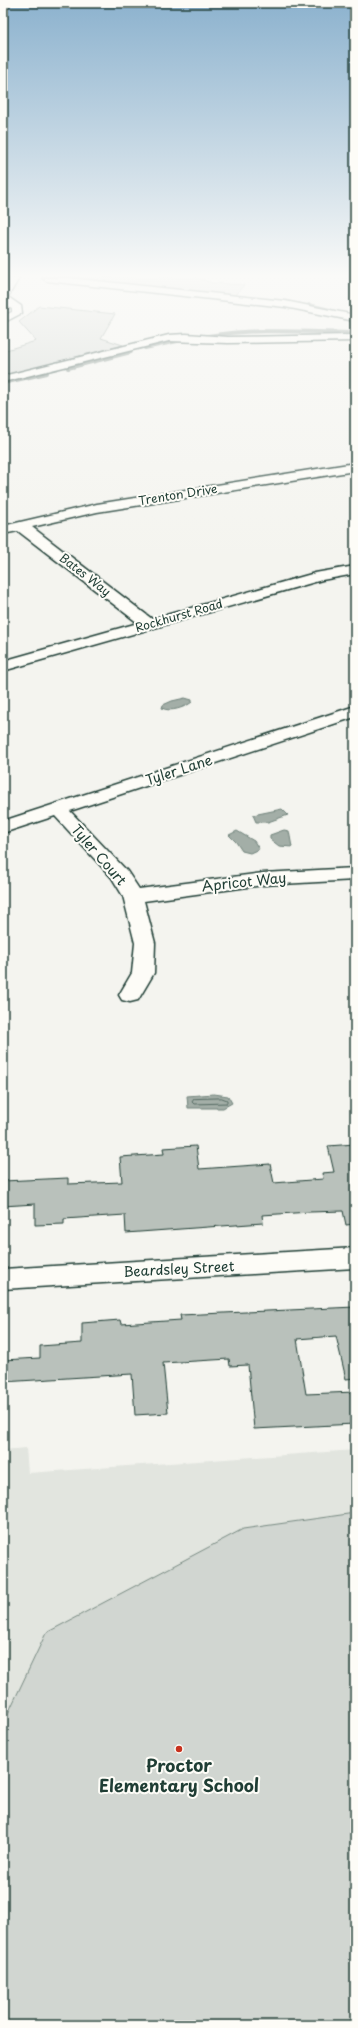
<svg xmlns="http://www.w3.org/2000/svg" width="358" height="2028" viewBox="0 0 358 2028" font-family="'Playpen Sans',sans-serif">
<rect width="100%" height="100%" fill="#f4f4ef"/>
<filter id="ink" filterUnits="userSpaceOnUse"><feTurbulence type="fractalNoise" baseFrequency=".025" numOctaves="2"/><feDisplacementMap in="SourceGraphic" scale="8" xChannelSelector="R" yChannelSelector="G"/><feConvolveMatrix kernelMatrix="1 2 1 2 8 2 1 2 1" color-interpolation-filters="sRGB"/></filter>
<g filter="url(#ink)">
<polygon fill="#e2e5df" points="26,1448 28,1473 355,1450 355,2025 3,2025 3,1450"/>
<g fill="#d1d6d1" stroke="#788a82">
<polygon points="62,278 197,278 212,283 244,285 233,297"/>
<polygon points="39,306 115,314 101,338 123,345 3,376 3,351 36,341 19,322"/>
<polygon points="355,1513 355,2025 3,2025 3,1724 46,1633 243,1529"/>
</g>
<g fill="#a3aea7" stroke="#6e8179">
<path d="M 185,698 L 192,700 L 192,702 C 186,707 170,713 162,708 L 163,705 L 172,701 Z"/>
<polygon points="282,809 288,815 268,822 256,822 253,815"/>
<polygon points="284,830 289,831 292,847 279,846 270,839 270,835"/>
<polygon points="237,831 254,841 259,849 250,853 242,851 236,842 229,835"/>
<polygon points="214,1094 228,1096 232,1103 223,1108 188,1108 187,1096"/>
</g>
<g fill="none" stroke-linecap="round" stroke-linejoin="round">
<polygon stroke="#546a62" stroke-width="1" points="222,1098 227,1100 227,1103 194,1104 192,1102 194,1099"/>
<g stroke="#6e8179" stroke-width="4">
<polyline points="309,305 330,310"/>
<polyline points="340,317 355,321"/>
<path d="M 208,336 C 256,328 306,332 355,333"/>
<polyline points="145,348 182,340"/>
<polyline points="68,368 131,352"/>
<polyline points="3,383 47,373"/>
</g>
</g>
<g fill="#b9c1bb" stroke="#1f3d34">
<polygon points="355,1144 355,1224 346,1225 343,1211 310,1212 262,1215 263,1223 126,1233 125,1215 64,1219 64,1224 35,1225 35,1204 3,1206 3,1181 68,1178 68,1184 122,1182 120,1157 164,1154 163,1148 196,1146 199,1169 270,1164 274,1183 323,1179 322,1173 334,1172 328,1146"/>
<polygon points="355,1307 355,1378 346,1379 336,1336 297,1339 306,1394 355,1392 355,1424 254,1429 248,1365 230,1366 229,1359 163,1363 168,1413 135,1415 132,1374 3,1382 3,1360 40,1358 40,1346 82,1343 82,1323 120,1320 121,1324 181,1320 180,1315"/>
</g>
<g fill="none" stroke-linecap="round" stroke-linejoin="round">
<defs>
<g id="street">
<polygon points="9,278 19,278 8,297 21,306 22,313 3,323 3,316 12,312 12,309 3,303 3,288"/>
<polygon points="42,278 68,278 285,301 355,315 355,321 285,307 47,281"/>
<polygon points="186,334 228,337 355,335 355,341 228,343 169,341 3,382 3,376 169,335"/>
<polygon points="355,463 355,471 97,512 32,527 152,619 315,573 355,566 355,574 322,580 3,671 3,661 138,623 18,531 3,534 3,526 97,504"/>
<polygon points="355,706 355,717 70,811 127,871 139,889 263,873 355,868 355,880 263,885 144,901 155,943 154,973 138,1000 130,1002 122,1000 119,995 132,973 135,943 123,896 112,878 55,816 3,833 3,821"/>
<polygon points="355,1248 355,1268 3,1289 3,1269"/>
</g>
</defs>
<use href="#street" stroke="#1f3d34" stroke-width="3"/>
<use href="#street" fill="#fdfcf7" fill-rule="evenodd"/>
</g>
</g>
<linearGradient id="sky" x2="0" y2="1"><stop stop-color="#8cb2ce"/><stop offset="0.49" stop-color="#fafaf8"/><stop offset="1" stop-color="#fafaf8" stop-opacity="0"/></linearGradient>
<rect width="358" height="562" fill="url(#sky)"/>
<circle fill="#c8321e" stroke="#fdfcf7" stroke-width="1.5" cx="179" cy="1749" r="4"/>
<g text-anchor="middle" stroke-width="4" stroke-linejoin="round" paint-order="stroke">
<g font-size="12" fill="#1f3d34" stroke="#fdfcf7">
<text transform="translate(178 495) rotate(-9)" y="4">Trenton Drive</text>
<text transform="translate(85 575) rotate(38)" y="4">Bates Way</text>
<text transform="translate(179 616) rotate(-16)" y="4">Rockhurst Road</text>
</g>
<g font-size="14" fill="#1f3d34" stroke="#fdfcf7">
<text transform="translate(179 770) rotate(-18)" y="5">Tyler Lane</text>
<text transform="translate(99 855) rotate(49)" y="5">Tyler Court</text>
<text transform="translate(244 882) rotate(-6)" y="5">Apricot Way</text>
<text transform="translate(179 1269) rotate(-3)" y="5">Beardsley Street</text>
</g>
<g font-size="17" font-weight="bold" fill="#1f3d34" stroke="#fdfcf7">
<text x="179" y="1772">Proctor<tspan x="179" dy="20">Elementary School</tspan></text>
</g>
</g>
<rect width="358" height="2028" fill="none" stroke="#fdfcf7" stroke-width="16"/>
<rect x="8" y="8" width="342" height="2012" fill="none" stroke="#1f3d34" stroke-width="1.5" filter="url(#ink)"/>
</svg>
